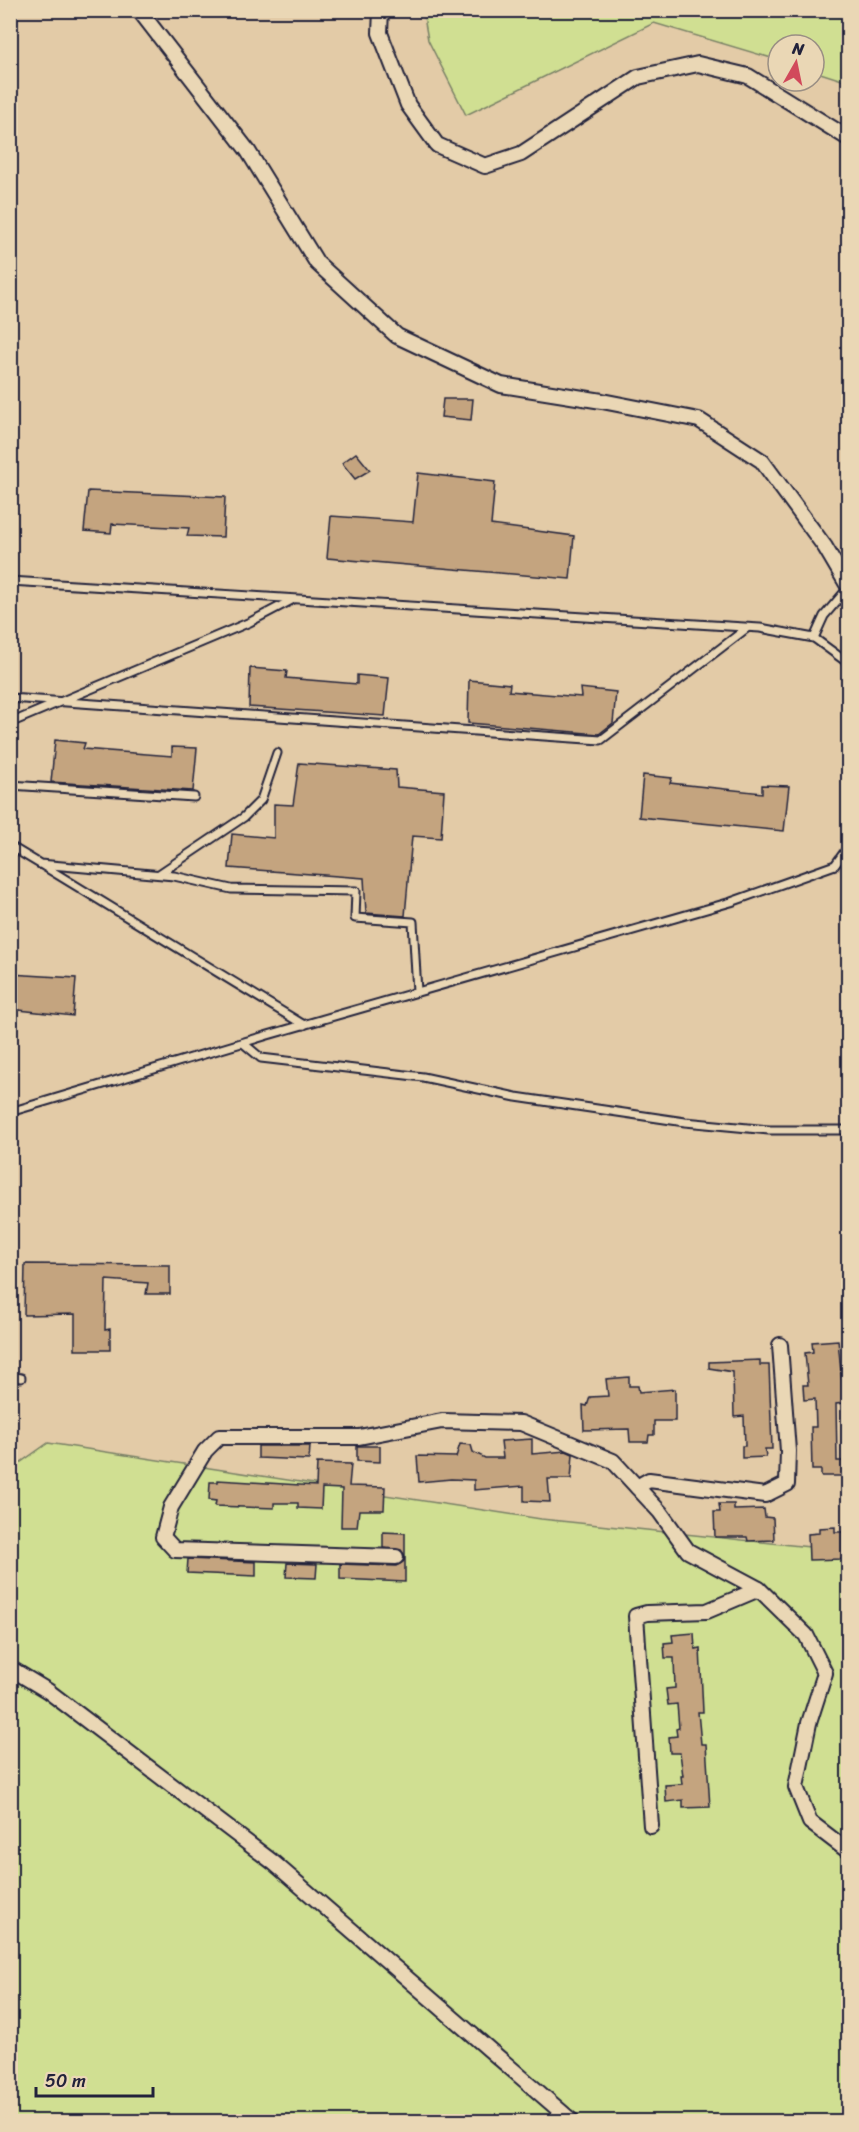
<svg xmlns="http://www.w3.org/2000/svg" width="859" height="2132" viewBox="0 0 859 2132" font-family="Sriracha,sans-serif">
<rect width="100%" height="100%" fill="#e3cba7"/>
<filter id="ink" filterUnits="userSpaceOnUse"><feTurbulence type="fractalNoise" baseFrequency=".0167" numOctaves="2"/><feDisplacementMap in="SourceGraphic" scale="12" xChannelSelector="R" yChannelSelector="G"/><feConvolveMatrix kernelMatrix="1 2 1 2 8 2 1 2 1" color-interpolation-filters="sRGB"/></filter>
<g filter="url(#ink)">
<g fill="#d0df92" stroke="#798066" stroke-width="1.5">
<polygon points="423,11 848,11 848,82 814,71 814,45 778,45 778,60 654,23 466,115 428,40"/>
<polygon points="48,1443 541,1519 848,1551 848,2121 11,2121 10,1470"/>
</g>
<g fill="#c4a47f" stroke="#22223b" stroke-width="1.5">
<polygon points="443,399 473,399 471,420 441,417"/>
<polygon points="356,453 370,470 355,479 342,463"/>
<polygon points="418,473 495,482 491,525 574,536 570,579 327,558 331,516 413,522"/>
<polygon points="88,491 225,497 223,537 187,536 189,528 112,524 111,533 84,531"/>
<polygon points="250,668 287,671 286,678 357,684 357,675 389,678 385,716 249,707"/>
<polygon points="469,680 510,684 509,691 581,697 580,688 616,692 613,723 599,734 468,723"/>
<polygon points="55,740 85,743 83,749 172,756 172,747 197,748 193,791 51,782"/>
<polygon points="299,763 396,770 397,787 444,791 441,838 412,836 405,916 366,913 364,878 229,868 232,834 274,838 274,804 293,805"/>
<polygon points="643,775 672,778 670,783 762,793 762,785 789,786 784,831 639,817"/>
<polygon points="10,974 76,978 73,1016 10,1009"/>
<polygon points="25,1264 170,1265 170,1294 146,1294 148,1283 106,1280 105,1330 110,1329 110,1350 75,1350 75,1314 24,1315"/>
<polygon points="838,1340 844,1403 836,1404 837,1461 847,1461 847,1476 821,1476 821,1470 812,1470 811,1427 816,1427 815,1399 804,1400 803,1385 808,1385 805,1353 813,1352 812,1342"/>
<polygon points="760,1360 760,1365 769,1365 772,1449 765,1449 766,1457 742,1458 742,1446 745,1446 744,1416 734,1417 733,1372 709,1368 709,1362"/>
<polygon points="629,1377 629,1386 638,1386 639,1392 675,1389 675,1421 654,1421 654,1435 649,1435 648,1442 630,1442 629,1429 584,1430 583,1405 587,1406 590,1397 608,1396 606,1379"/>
<polygon points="532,1439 532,1454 566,1451 573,1454 571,1479 548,1479 550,1502 524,1501 524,1486 474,1490 474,1480 451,1479 419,1482 417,1456 456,1457 460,1444 471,1445 473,1452 485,1458 503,1458 501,1441"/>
<polygon points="258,1446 310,1446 309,1460 258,1458"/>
<polygon points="357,1446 380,1446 380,1462 357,1461"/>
<polygon points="317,1463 351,1464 349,1486 385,1487 384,1510 359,1510 357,1527 341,1527 342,1489 322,1488 321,1509 298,1508 298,1503 274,1503 274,1508 215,1506 216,1501 209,1500 210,1482 218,1482 218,1480 316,1486"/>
<polygon points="719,1504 734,1504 734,1510 764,1509 765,1517 773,1518 774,1540 748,1541 747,1537 715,1537 714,1512 720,1512"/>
<polygon points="835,1527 835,1532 843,1532 843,1559 809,1560 808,1534 819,1533 819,1528"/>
<polygon points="383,1532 405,1533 405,1582 340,1579 340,1564 396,1566 403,1562 405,1557 401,1550 383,1548"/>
<polygon points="188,1559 256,1562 256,1576 187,1573"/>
<polygon points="287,1563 317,1564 316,1578 286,1577"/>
<polygon points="694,1633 695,1649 700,1648 703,1712 698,1712 701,1744 706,1744 710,1807 683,1808 683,1800 666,1802 665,1785 682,1784 681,1776 683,1776 680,1753 670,1753 669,1737 677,1736 676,1729 679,1728 677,1704 668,1705 666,1689 675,1688 674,1658 665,1658 664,1643 673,1642 672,1635"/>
</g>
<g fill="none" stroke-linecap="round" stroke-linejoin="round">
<defs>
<g id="lane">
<polyline points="10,581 760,628 814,638 848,663"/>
<polyline points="814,638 824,616 848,588"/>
<polyline points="10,698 601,740 747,628"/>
<polyline points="10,723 250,622 292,600"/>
<polyline points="10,785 194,797"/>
<polyline points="10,846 40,864 174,876 231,889 356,891 355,918 413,922 417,992"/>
<polyline points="42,865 304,1025"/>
<polyline points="159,874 244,817 261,800 277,753"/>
<polyline points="243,1043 261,1058 423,1077 516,1097 685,1122 769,1130 848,1130"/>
<polyline points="10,1112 268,1035 731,902 835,865 848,847"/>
<polyline points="10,1376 21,1378"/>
</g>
<g id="street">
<polyline points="139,10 248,151 317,263 397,336 501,385 602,401 699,420 762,461 825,547 848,586"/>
<polyline points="381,10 380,33 408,105 437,145 485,166 521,154 638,77 698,64 748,76 848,138"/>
<polyline points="637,1487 649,1480 765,1495 787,1484 788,1451 780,1345"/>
<polyline points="396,1557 175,1550 163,1537 171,1507 205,1451 219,1437 359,1437 442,1421 521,1423 613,1461 660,1512 688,1551 759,1589 806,1635 825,1673 809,1723 796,1787 810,1822 848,1851"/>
<polyline points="10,1668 48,1691 274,1863 573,2122"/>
<polyline points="651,1826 636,1616 647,1613 707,1611 759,1589"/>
</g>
</defs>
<use href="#lane" stroke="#22223b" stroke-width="11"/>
<use href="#street" stroke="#22223b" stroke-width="18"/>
<use href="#lane" stroke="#ead7b5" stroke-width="7"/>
<use href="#street" stroke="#ead7b5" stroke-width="14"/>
</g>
</g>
<rect width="859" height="2132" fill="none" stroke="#ead7b5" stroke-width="36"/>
<rect x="18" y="18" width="823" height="2096" fill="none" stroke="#22223b" stroke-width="2" filter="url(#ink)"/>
<g transform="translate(796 63) rotate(9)"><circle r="28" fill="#ead7b5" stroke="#9a8f84" stroke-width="1.5"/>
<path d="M0-4.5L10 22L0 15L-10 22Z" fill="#d1495b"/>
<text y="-9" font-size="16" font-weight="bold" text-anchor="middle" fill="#22223b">N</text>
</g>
<path d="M36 2087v9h117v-9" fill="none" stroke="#22223b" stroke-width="3"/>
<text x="45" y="2087" font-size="18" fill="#22223b" stroke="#ead7b5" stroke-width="4.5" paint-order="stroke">50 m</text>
</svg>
